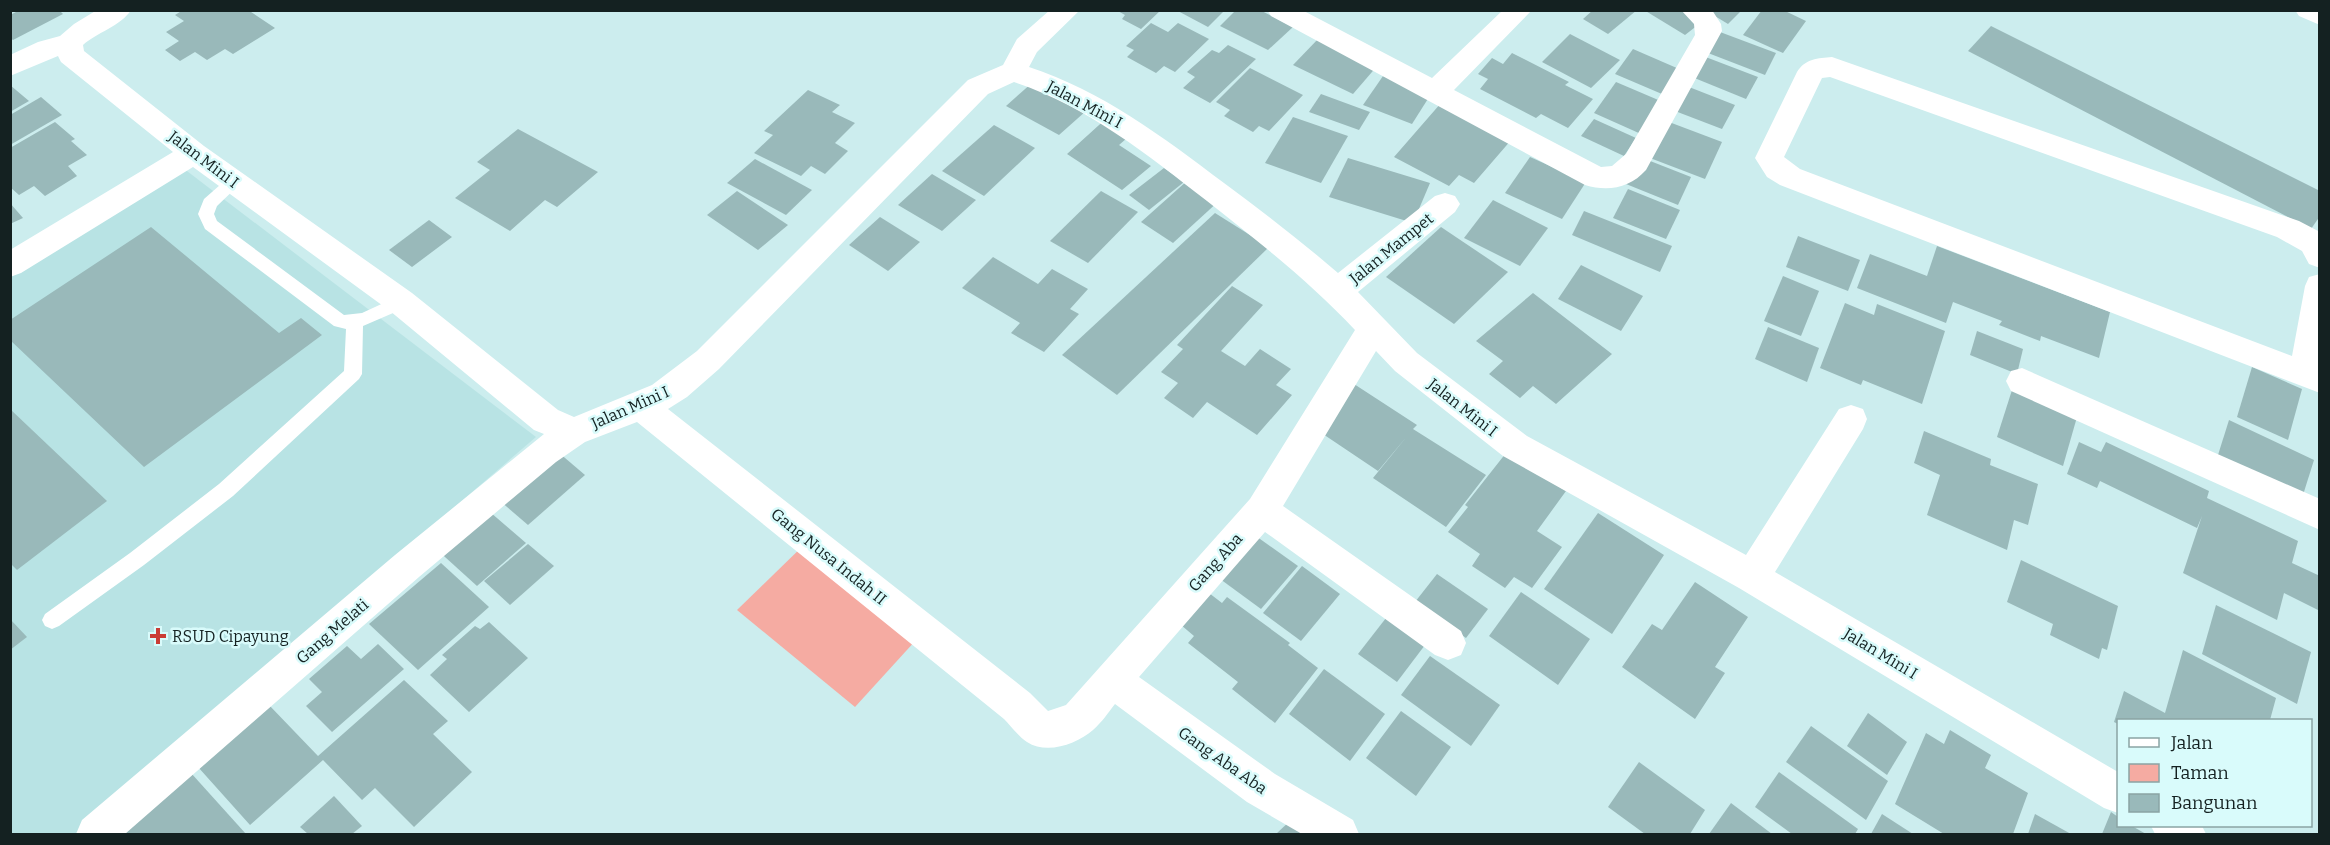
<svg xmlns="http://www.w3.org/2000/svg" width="2330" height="845" viewBox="0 0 2330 845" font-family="Bitter,serif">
<rect width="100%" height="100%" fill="#ccedee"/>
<polygon fill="#b8e3e4" points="183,168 536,437 75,834 11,834 11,277"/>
<polygon fill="#f5aba2" points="810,539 927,628 855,707 737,610"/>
<g fill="#99b9ba">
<polygon points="20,10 59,10 63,14 13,40 10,38 10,15"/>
<polygon points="183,10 248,10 275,28 233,54 225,49 207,60 195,52 180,61 165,50 179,41 166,32 184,21 175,15"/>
<polygon points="1116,10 1161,10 1141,29 1122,19 1125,15"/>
<polygon points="1176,10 1225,10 1208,27"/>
<polygon points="1236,10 1260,10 1293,27 1268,50 1220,26"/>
<polygon points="1593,10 1637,10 1608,34 1583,19"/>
<polygon points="1644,10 1685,10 1703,21 1685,35"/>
<polygon points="1705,10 1742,10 1728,24"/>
<polygon points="1762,10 1783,10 1806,21 1783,53 1743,35"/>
<polygon points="1151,23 1168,32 1178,23 1209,39 1175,72 1164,66 1156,73 1127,57 1134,50 1126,46"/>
<polygon points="1991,26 2320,191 2320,216 2311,229 1968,51"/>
<polygon points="1720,32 1776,53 1765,75 1708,53"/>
<polygon points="1570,34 1620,60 1591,88 1542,62"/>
<polygon points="1319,38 1378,65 1353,94 1293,65"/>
<polygon points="1228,45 1256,59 1210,103 1183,88 1195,77 1187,72 1212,50 1219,53"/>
<polygon points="1633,49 1686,72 1669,97 1615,74"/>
<polygon points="1512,53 1569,82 1565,85 1593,99 1568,128 1541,114 1536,118 1480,89 1488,79 1478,74 1492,58 1503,64"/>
<polygon points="1703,56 1758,77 1746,99 1692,77"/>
<polygon points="1250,68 1303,95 1269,131 1259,126 1253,132 1224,116 1230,110 1216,102"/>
<polygon points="1383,76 1431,94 1412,124 1363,105"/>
<polygon points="1033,82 1086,111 1059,135 1006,106"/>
<polygon points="1616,82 1663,102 1641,134 1594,113"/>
<polygon points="10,85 29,101 10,112"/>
<polygon points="1689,87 1735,105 1722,129 1675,111"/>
<polygon points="808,90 840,105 832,112 855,123 835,143 848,151 825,174 811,166 801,176 754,153 773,135 764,131"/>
<polygon points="1321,94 1370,112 1359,130 1309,112"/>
<polygon points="41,97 62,115 10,145 10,115"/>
<polygon points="1441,103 1512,139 1474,183 1459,175 1449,186 1394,157"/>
<polygon points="1109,116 1134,132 1119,145 1151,166 1122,190 1067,154"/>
<polygon points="1293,117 1348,136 1321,183 1265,163"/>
<polygon points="1594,119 1636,138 1624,156 1581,136"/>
<polygon points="55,122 75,139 71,141 87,155 68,166 77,176 45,196 34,186 19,195 10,187 10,148"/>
<polygon points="1669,122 1722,142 1705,179 1650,158"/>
<polygon points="994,125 1035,148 984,196 942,171"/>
<polygon points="518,129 598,172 557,207 545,200 510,231 455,198 490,170 477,162"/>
<polygon points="1530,157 1586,182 1562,219 1505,193"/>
<polygon points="1640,157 1691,177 1678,205 1626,184"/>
<polygon points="1348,158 1430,183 1413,223 1329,197"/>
<polygon points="755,159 812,190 786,215 727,183"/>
<polygon points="1164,168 1184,182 1149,210 1129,195"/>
<polygon points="932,174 976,200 942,231 898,205"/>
<polygon points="1188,180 1220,200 1173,243 1141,222"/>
<polygon points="1628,189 1680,210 1666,239 1613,218"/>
<polygon points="737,191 788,225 758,250 707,215"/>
<polygon points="1101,191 1138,212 1088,263 1050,241"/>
<polygon points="1493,200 1548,228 1520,266 1464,238"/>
<polygon points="10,203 23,218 10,224"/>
<polygon points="1584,211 1672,246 1660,272 1572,235"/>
<polygon points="1215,213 1269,247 1117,395 1062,355"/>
<polygon points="880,217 920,242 888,271 849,245"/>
<polygon points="429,220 452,237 412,267 389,250"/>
<polygon points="151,227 279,333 301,318 322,335 144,467 10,340 10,320"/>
<polygon points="1441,227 1508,272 1454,324 1386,277"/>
<polygon points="1798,236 1860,260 1848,291 1786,267"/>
<polygon points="1937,246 2110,312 2099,358 2041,336 2040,341 1999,325 2002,321 1953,302 1946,323 1857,288 1870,254 1927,276"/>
<polygon points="993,257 1038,284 1052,269 1088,289 1070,309 1079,314 1044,352 1011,333 1020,323 962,288"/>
<polygon points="1581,265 1643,296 1621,331 1558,299"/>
<polygon points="1783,276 1819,291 1801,336 1764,321"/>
<polygon points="1232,286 1263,305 1221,351 1245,366 1260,349 1291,369 1276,385 1292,395 1257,435 1207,402 1193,418 1164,398 1178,383 1161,372 1183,349 1177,345"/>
<polygon points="1533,293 1612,354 1556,404 1533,386 1520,398 1489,374 1503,361 1476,341"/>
<polygon points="1845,303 1874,315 1877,304 1945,331 1922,404 1863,380 1861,385 1820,368"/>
<polygon points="1768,327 1819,348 1807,382 1755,359"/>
<polygon points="1977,331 2023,349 2017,374 1970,355"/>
<polygon points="2252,367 2302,389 2288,440 2237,417"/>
<polygon points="1354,384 1417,425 1413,429 1486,475 1446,527 1373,478 1408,435 1378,471 1314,428"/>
<polygon points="2012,390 2077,417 2063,466 1997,437"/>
<polygon points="10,409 107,501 17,570 10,563"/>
<polygon points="2229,420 2314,460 2303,495 2218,455"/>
<polygon points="1924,431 1991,459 1990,465 2038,484 2028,525 2014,520 2007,550 1927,515 1940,475 1914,463"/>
<polygon points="2079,442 2101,452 2106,442 2209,491 2207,498 2298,541 2292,563 2320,576 2320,611 2284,593 2277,620 2183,573 2202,516 2197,528 2100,481 2097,488 2067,474"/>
<polygon points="558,452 585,475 528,525 500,501"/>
<polygon points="1506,453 1566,491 1537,531 1562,547 1532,588 1514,577 1505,588 1472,566 1480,554 1448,532 1468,507 1465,505"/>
<polygon points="483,506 526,543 477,586 434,547"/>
<polygon points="1598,513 1664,555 1612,634 1544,589"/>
<polygon points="1253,534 1298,566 1261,609 1216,576"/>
<polygon points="528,544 554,566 510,605 484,581"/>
<polygon points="2021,560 2118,606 2107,650 2102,648 2099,659 2050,635 2053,624 2007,602"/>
<polygon points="441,563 489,607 418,670 369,624"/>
<polygon points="1302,566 1340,594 1301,641 1263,613"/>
<polygon points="1437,574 1488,609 1466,638 1415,602"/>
<polygon points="1695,582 1748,617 1715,667 1725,673 1695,719 1622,667 1652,624 1662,630"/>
<polygon points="1521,592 1590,639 1558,685 1489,636"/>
<polygon points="1209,593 1222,603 1227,597 1290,643 1288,645 1318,668 1275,723 1232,689 1238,682 1188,643 1194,636 1181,625"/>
<polygon points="2216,605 2311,652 2297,704 2202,654"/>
<polygon points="1386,618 1425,645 1397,682 1358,654"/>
<polygon points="10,619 27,637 10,650"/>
<polygon points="489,622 528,658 469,712 430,675 447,659 442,655 475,626 480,629"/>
<polygon points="378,644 404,669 332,732 306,706 322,692 309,679 347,646 361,659"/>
<polygon points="2183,650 2276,698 2270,720 2118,720 2118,724 2114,722 2124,691 2165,713"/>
<polygon points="1430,656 1500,705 1471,746 1401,695"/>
<polygon points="1324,669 1385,714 1350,761 1289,714"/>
<polygon points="404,680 448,721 433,734 472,772 414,827 375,788 362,800 323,760 250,825 198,767 269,705 318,756"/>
<polygon points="1401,711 1451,747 1416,796 1366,758"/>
<polygon points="1868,713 1907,742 1887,775 1847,746"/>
<polygon points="1811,726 1888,781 1866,820 1786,762"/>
<polygon points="1950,730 1991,755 1985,768 2028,793 2013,834 1944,834 1895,804 1926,733 1944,744"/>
<polygon points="1639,762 1705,810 1690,834 1645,834 1608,807"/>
<polygon points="1779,772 1858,829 1855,834 1792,834 1755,807"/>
<polygon points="191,773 246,834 119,834"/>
<polygon points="334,796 362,826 352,834 308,834 300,827"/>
<polygon points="1731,803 1772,834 1709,834"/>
<polygon points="2111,812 2118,817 2118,826 2132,826 2146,834 2102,834"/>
<polygon points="1882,814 1913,834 1871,834"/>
<polygon points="2035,814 2071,834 2028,834"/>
<polygon points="1292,819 1306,834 1276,834"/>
</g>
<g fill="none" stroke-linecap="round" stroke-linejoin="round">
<polygon fill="#fff" fill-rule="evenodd" points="234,176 240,178 242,182 217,206 214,214 217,221 344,315 362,313 401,295 407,297 409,302 407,307 363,326 362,374 359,379 233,496 144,565 59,626 52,629 45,626 42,620 45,614 130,553 219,484 344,371 346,329 334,326 205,229 198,214 204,199 228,178"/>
<g fill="#fff" fill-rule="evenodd">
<path d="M 97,10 L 131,10 C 121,26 96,33 83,45 L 84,51 L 204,146 L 412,293 L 558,410 L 574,417 L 652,385 L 697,351 L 968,80 L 1003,65 L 1017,39 L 1050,10 L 1080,10 L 1037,52 L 1029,67 C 1102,91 1163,137 1224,183 C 1263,212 1301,241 1338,273 L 1435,196 L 1445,193 L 1455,196 L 1460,204 L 1455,212 L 1358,292 L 1417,353 L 1527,436 L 1746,555 L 1839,409 L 1851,405 L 1863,409 L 1867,419 L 1863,429 L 1775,572 L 2118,772 L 2118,813 L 2104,808 L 1739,588 L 1503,456 L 1395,371 L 1376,351 L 1283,506 L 1461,631 L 1466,643 L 1461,655 L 1448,660 L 1435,655 L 1265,532 L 1139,677 L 1275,774 L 1353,820 L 1359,834 L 1302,834 L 1247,802 L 1115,704 C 1108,713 1102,722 1093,730 C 1077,744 1047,755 1027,742 C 1019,737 1011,726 1004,719 L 637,422 L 585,442 L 556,462 L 419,577 L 125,834 L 76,834 L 82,820 L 395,555 L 544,434 L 534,430 L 390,311 L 193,167 L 21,273 L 10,277 L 10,250 L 173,152 L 61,62 L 58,56 L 10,76 L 10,55 L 38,42 L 60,36 L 74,24 ZM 1014,82 C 1087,106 1148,155 1207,201 C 1259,242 1310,282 1355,330 L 1250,499 L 1066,705 L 1048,711 L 1030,693 L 668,409 L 687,397 L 719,369 L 988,94 Z"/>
<path d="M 1267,10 L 1302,10 L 1432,78 L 1503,10 L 1532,10 L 1454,90 L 1601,167 L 1612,166 L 1626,154 L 1695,35 L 1694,24 L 1681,10 L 1712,10 L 1721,24 L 1722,31 L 1646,170 C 1630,188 1608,192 1585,185 L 1271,16 Z"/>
<path d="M 1832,57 L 2299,221 L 2320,232 L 2320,268 L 2309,264 L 2302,251 L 2277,237 L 1830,77 L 1822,78 L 1784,157 L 1800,169 L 2292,356 L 2305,286 L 2309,277 L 2320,274 L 2320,393 L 1780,185 L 1767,177 L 1755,158 L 1797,72 C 1805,59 1818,58 1832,57 Z"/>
<polygon points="2022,368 2320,499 2320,530 2011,391 2006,381 2011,371"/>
<polygon points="2151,826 2202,826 2206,834 2155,834"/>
</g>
<polygon fill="#fff" fill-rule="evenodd" points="2295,10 2320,10 2320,25 2299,16"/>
</g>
<path fill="#ca3c35" stroke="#d9fbfb" stroke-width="2" d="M155 627h6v6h6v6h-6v6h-6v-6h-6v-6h6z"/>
<g text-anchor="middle" stroke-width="5" stroke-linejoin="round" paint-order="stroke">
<g font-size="16" fill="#142121" stroke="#d9fbfb">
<text transform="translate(1085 104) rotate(28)" y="6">Jalan Mini I</text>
<text transform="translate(204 159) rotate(37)" y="6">Jalan Mini I</text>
<text transform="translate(1391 248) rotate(-39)" y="6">Jalan Mampet</text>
<text transform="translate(630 407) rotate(-24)" y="6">Jalan Mini I</text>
<text transform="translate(1463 407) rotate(38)" y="6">Jalan Mini I</text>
<text transform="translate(829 556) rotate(39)" y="6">Gang Nusa Indah II</text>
<text transform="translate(1215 562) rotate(-48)" y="6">Gang Aba</text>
<text transform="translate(332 631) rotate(-41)" y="6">Gang Melati</text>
<text transform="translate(1881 653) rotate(31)" y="6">Jalan Mini I</text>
<text transform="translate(1223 760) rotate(35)" y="6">Gang Aba Aba</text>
</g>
<g font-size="16" fill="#142121" stroke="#d9fbfb" text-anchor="start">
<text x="172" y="642">RSUD Cipayung</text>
</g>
</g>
<rect width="2330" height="845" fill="none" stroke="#142121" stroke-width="24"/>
<rect x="2117" y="719" width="195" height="108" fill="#d9fbfb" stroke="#8aa4a4" stroke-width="1.5"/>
<rect x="2129" y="738" width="30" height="9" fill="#ffffff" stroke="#8aa4a4" stroke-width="1.5"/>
<text x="2171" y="749" font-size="18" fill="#142121">Jalan</text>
<rect x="2129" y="764" width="30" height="18" fill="#f5aba2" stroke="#8aa4a4" stroke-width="1.5"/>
<text x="2171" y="779" font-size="18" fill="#142121">Taman</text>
<rect x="2129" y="794" width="30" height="18" fill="#99b9ba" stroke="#8aa4a4" stroke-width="1.5"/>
<text x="2171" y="809" font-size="18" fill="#142121">Bangunan</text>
</svg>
